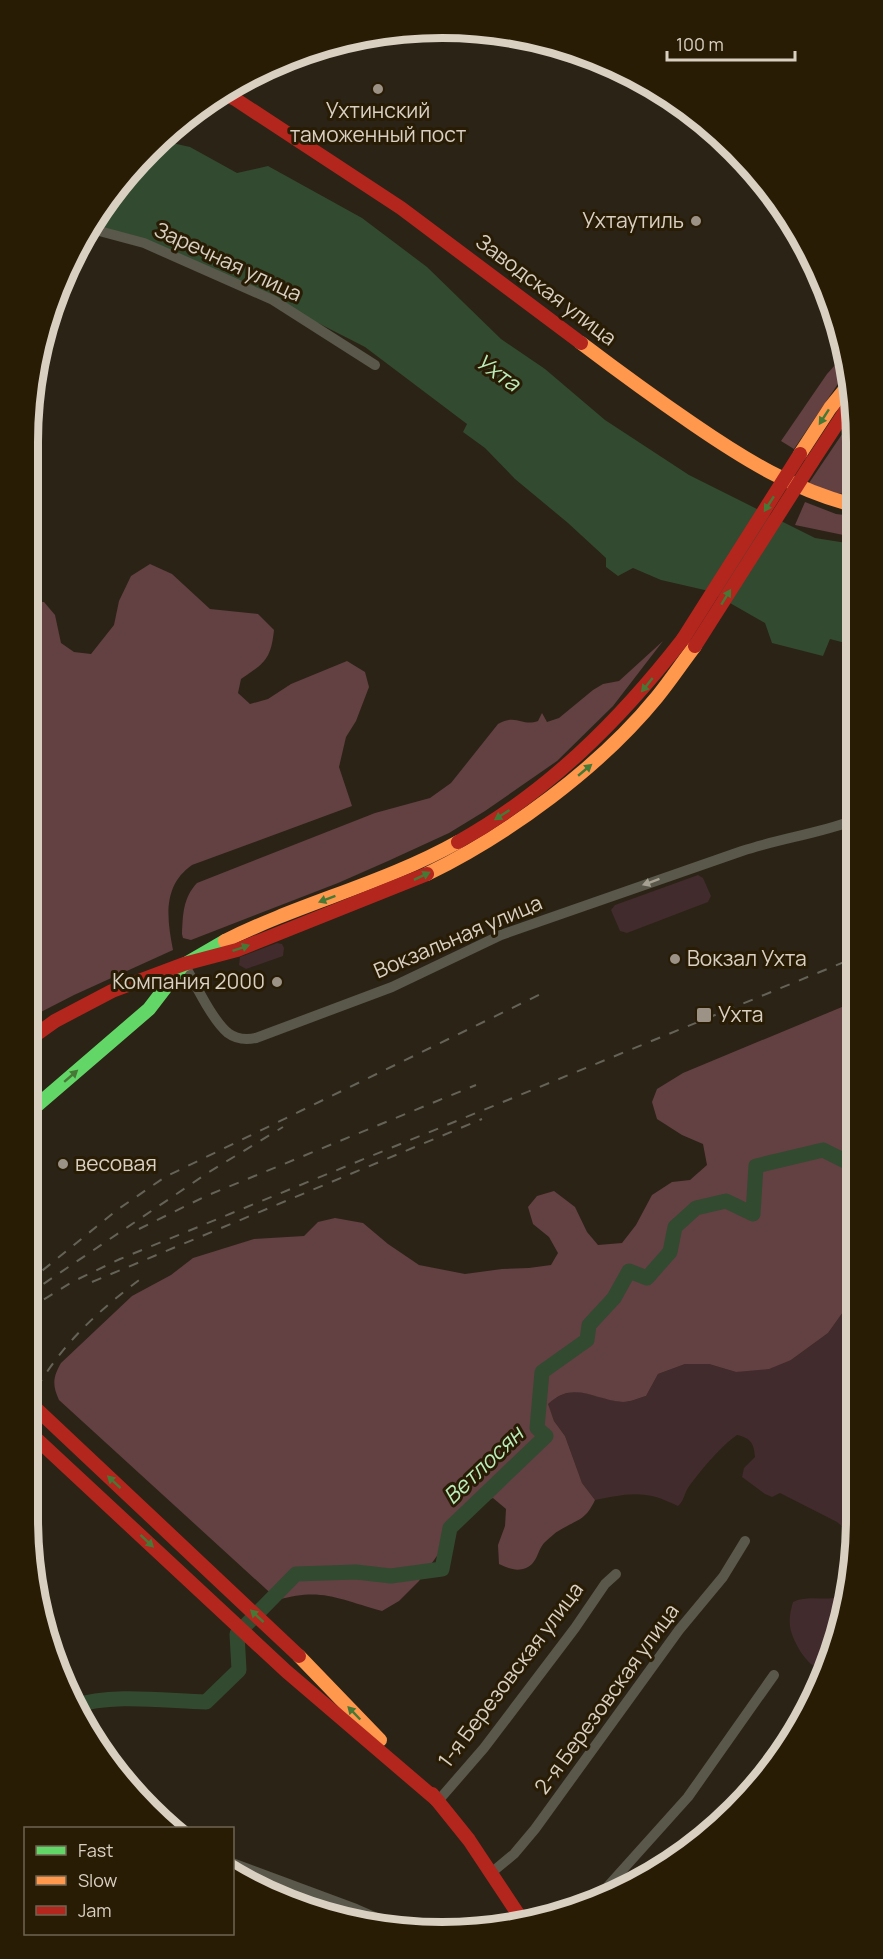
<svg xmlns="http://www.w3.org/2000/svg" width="883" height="1959" viewBox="0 0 883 1959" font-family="Manrope,sans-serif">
<rect width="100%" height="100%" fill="#2b2316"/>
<g fill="#412b2c">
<polygon points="698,875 703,878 711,896 708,902 627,933 620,931 611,910 615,905"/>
<polygon points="277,943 282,944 284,948 283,956 246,969 239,965 240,957"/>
<path d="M 843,1312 L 855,1312 L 856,1518 L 854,1536 L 837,1522 L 780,1493 L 772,1497 L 765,1494 L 742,1477 L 744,1468 L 755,1457 C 754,1444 751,1438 737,1435 C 721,1446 702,1469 690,1485 C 684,1492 685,1500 678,1506 C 671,1503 663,1499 656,1497 C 635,1491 616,1496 595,1500 L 582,1483 L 565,1436 L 554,1421 L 547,1404 C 577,1380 592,1399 623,1402 C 630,1402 639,1398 646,1396 L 658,1374 L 685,1364 L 709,1364 L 736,1372 L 791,1360 L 828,1333 Z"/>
<path d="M 849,1592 L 830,1659 L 818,1668 C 806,1665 791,1638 790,1626 C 789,1617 791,1609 793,1602 C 811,1593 833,1605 849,1592 Z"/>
</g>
<g fill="#634042">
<polygon points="844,355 848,369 794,449 781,441 827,374"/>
<polygon points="853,418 853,495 827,492 807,486"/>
<polygon points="805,502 836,514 853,516 853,537 795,525"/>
<path d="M 150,564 L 172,574 L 210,609 L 258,614 L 274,630 C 271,659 265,663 241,679 L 238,693 L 250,704 L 268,699 L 291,684 L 347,661 L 365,672 L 369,687 L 356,721 L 346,737 L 339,767 L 352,806 L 192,865 C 162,886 167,919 173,950 L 74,995 L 37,1014 L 27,1022 L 27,601 L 44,602 L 55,615 L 61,643 L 74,652 L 91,654 L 114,625 L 119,601 L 131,576 Z"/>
<path d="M 663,641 L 613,706 L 557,761 L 485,811 L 449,833 L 388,861 L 338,883 L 191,940 L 183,938 L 182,934 C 183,914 183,898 197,883 L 375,813 L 430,798 L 451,783 L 498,724 C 517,713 522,727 538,721 L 542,713 L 547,722 L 559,718 L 593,690 L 603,684 L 619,681 Z"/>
<path d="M 854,1002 L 855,1312 L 843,1312 L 828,1333 L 791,1360 L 769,1369 L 736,1372 L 709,1364 L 685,1364 L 658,1374 L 646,1396 C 639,1398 630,1402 623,1402 C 594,1400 574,1380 548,1404 L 554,1421 L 565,1436 L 582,1483 L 595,1500 C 585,1521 578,1519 560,1530 C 554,1533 550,1538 545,1542 C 537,1550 538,1563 526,1568 C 516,1572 508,1568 499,1564 L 498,1545 L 505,1526 L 506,1509 L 493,1498 L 472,1507 L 419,1581 L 399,1601 L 382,1611 C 340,1600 322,1587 278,1600 L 59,1400 C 52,1385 53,1377 61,1363 L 132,1296 L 171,1275 L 193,1258 L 254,1239 L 304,1236 L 318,1222 L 335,1218 L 363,1223 L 388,1244 L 419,1265 L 465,1274 L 502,1269 L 529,1268 L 551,1265 L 558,1253 L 549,1237 L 533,1224 L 528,1207 L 537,1196 L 554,1191 L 575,1207 L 587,1232 L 598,1245 L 622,1243 L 636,1225 L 652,1195 L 672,1182 L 690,1180 L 707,1165 L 703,1144 L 682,1135 L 657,1119 L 652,1102 L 657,1089 L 683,1073 Z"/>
</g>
<path fill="#324a30" d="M 159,140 L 190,147 L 237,173 L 268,166 L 362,218 L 427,267 L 501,339 L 545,369 L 605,420 L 689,475 L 815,538 L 853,544 L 853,645 L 830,639 L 823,656 L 772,643 L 765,623 L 709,591 L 661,580 L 633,568 L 618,576 L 606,567 L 606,558 L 568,523 L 515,479 L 485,448 L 463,432 L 467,424 L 365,347 L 320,324 L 90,224 C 103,200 137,158 159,140 Z"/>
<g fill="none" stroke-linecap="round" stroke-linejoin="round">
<path stroke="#324a30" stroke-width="15" d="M 74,1706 C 112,1693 166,1701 206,1702 L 239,1670 L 237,1634 L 296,1574 L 356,1572 L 391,1576 L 442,1569 L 450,1528 L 546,1436 L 537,1428 L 542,1372 L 587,1340 L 589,1325 L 614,1298 L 629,1271 L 647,1278 L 670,1252 L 675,1227 L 696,1208 L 726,1201 L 753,1214 L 756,1166 L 823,1150 L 855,1166"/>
<g stroke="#59584b" stroke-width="10">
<polyline points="88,228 144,243 273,300 375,365"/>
<path d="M 184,964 C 195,983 212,1020 228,1033 C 236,1039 246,1040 256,1038 L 392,987 L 501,935 L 742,851 C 778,839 816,834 852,821"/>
<polyline points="438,1801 484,1748 575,1628 605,1584 616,1574"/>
<polyline points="232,1863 356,1909 400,1928"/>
<polyline points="491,1873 514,1854 535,1829 679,1630 723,1577 745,1541"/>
<polyline points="600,1895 688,1797 774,1675"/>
</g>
<polyline stroke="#63d668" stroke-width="14" points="27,1114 149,1009 182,966 225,941"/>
<g stroke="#ff974d" stroke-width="14">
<path d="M 581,343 C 618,371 655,398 693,424 C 744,459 794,490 853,505"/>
<polyline points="800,454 830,408 851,382"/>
<path d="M 427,874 C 509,834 599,768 657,697 C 670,681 682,663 695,646"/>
<path d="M 225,941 C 300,903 383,884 458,842"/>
<polyline points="299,1656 380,1740"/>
</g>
<g stroke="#b3261e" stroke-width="14">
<polyline points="221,92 235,99 401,208 581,343"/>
<polyline points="812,462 852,401"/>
<path d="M 458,842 C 548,792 620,720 683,639"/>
<polyline points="27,1041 55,1021 112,991 184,964 237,950 427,874"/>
<polyline points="27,1430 286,1671 438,1801"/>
<polyline points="432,1794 469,1840 524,1923"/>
</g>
<g stroke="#656358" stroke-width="2" stroke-dasharray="10 10" stroke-linecap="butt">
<polyline points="139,1229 206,1196 476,1085"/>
<polyline points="92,1282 482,1119"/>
<polyline points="27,1283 117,1210 165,1177 545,992"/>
<polyline points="27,1295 209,1172 283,1127"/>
<polyline points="27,1310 72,1282 120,1259 854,958"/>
<path d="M 27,1406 C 55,1350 94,1314 143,1277"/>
</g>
<g stroke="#b3261e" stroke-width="14">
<polyline points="683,639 800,454"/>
<polyline points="695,646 812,462"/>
<polyline points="27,1400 299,1656"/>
</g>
</g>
<defs><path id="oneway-solid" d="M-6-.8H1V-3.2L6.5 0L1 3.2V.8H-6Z" transform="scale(1.5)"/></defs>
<g fill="#467936">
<use href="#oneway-solid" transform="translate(824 417) rotate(123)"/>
<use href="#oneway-solid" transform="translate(769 504) rotate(123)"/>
<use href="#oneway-solid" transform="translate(726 597) rotate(-58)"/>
<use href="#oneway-solid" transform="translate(647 685) rotate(129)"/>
<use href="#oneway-solid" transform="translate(585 770) rotate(-40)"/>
<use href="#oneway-solid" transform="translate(502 815) rotate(147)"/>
<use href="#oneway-solid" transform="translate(422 876) rotate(-26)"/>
<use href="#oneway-solid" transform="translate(327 899) rotate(159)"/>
<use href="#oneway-solid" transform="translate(241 948) rotate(-19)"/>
<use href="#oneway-solid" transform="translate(71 1076) rotate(-41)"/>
<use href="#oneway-solid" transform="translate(114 1482) rotate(-137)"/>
<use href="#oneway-solid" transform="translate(147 1541) rotate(43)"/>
<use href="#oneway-solid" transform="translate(257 1616) rotate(-137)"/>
<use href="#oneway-solid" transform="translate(354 1713) rotate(-134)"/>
</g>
<use fill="#a6a092" href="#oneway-solid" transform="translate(651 882) rotate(160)"/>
<g fill="#9c9386" stroke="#291c05" stroke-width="2">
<circle cx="378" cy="89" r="6"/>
<circle cx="696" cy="221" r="6"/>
<circle cx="675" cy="959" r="6"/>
<circle cx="277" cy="982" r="6"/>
<rect x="696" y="1007" width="16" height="16" rx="3"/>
<circle cx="63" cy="1164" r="6"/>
</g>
<g text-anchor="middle" stroke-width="6" stroke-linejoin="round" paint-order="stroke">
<g font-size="21" fill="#d9d0c2" stroke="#291c05" text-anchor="start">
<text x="378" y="118" text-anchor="middle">Ухтинский<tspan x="378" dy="24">таможенный пост</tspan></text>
<text x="684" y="228" text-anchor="end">Ухтаутиль</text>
<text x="687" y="966">Вокзал Ухта</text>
<text x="265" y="989" text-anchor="end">Компания 2000</text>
<text x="718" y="1022">Ухта</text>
<text x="75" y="1171">весовая</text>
</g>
<g font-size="21" fill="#d9d0c2" stroke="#291c05">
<text transform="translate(228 262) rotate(25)" y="7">Заречная улица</text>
<text transform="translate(546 290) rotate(37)" y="7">Заводская улица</text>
<text transform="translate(458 937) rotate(-23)" y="7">Вокзальная улица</text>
<text transform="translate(511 1675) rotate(-53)" y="7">1-я Березовская улица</text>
<text transform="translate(607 1699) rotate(-54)" y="7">2-я Березовская улица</text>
</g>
<g font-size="22" font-style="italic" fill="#bbedba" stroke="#291c05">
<text transform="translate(498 372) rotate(35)" y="8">Ухта</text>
<text transform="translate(483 1465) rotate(-44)" y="8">Ветлосян</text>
</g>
</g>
<path d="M0 0H883V1959H0ZM442 38H442A404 404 0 0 1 846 442V1518A404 404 0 0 1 442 1922H442A404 404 0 0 1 38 1518V442A404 404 0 0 1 442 38Z" fill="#291c05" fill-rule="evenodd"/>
<path fill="none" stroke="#d9d0c2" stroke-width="8" d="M442 38H442A404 404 0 0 1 846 442V1518A404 404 0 0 1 442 1922H442A404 404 0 0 1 38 1518V442A404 404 0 0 1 442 38Z"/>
<rect x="24" y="1827" width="210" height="108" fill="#291c05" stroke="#6f6451" stroke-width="1.5"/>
<rect x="36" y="1846" width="30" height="9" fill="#63d668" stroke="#6f6451" stroke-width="1.5"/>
<text x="78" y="1857" font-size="18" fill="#d9d0c2">Fast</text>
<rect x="36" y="1876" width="30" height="9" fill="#ff974d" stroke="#6f6451" stroke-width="1.5"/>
<text x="78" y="1887" font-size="18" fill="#d9d0c2">Slow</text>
<rect x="36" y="1906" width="30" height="9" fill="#b3261e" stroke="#6f6451" stroke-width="1.5"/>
<text x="78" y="1917" font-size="18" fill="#d9d0c2">Jam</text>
<path d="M667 51v9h128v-9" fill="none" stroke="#d9d0c2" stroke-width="3"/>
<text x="676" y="51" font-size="18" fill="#d9d0c2" stroke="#291c05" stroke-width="4.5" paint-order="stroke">100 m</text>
</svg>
